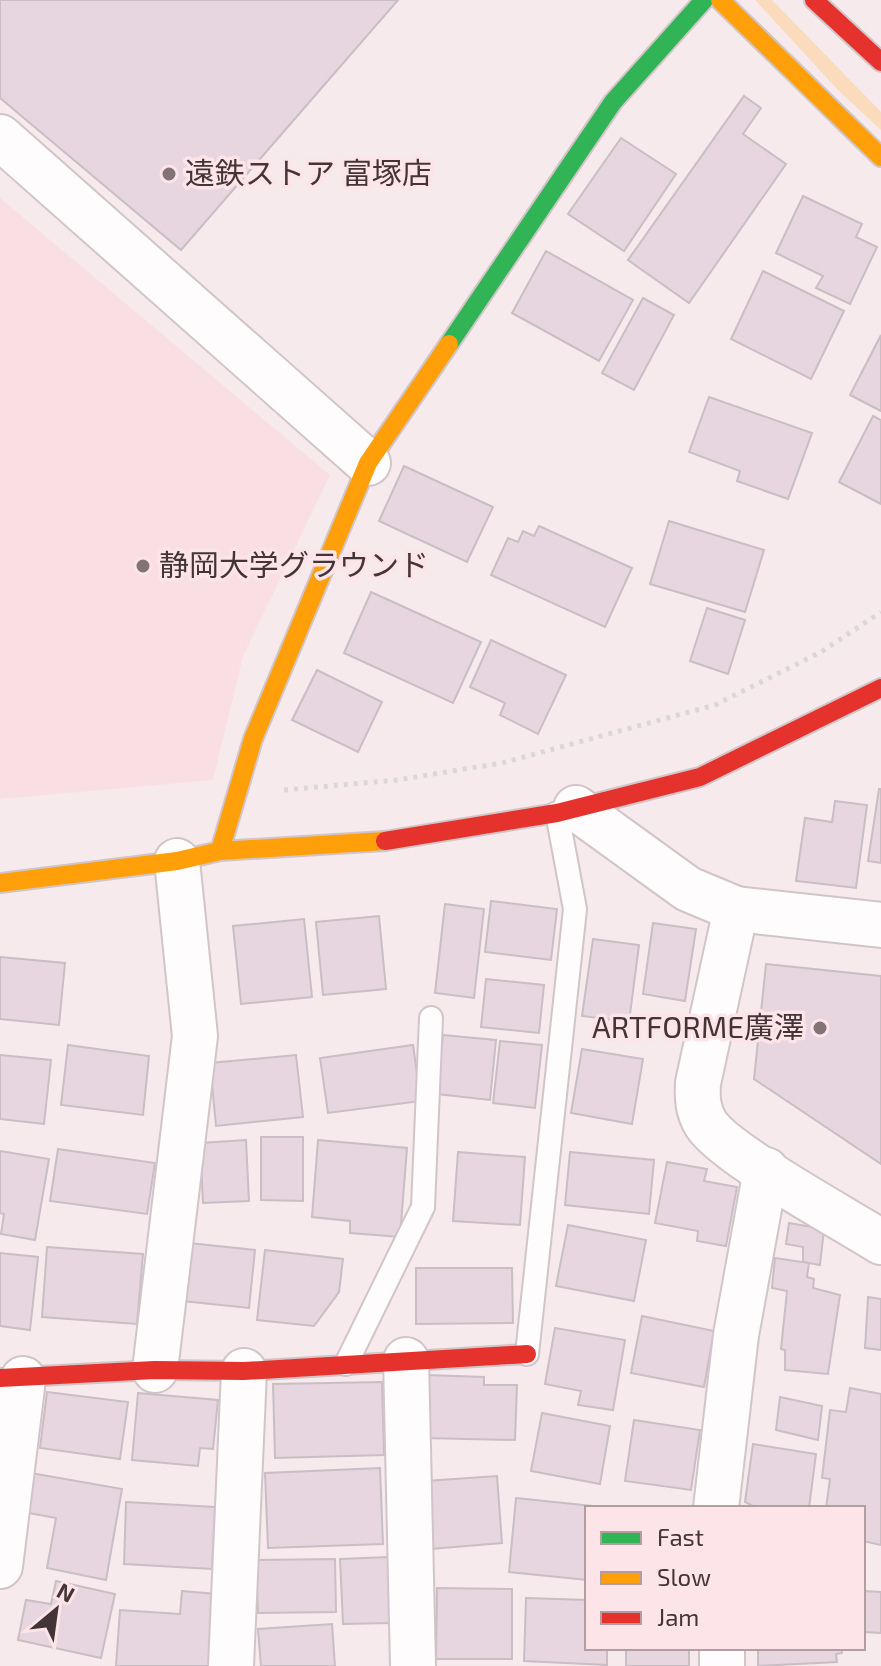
<svg xmlns="http://www.w3.org/2000/svg" width="881" height="1666" viewBox="0 0 881 1666" font-family="'Exo 2','Noto Sans JP',sans-serif">
<rect width="100%" height="100%" fill="#f6eaec"/>
<polygon fill="#f9dfe3" points="0,198 330,475 243,656 213,780 0,799"/>
<polygon fill="#fadbbb" points="755,0 772,0 881,112 881,130 838,90"/>
<g fill="#e7d5e0" stroke="#c8bec3" stroke-width="2">
<polygon points="0,0 398,0 181,250 0,98"/>
<polygon points="744,96 761,108 743,134 786,164 689,303 628,260"/>
<polygon points="621,138 676,174 624,251 568,214"/>
<polygon points="803,196 862,224 856,237 877,247 850,304 816,288 823,276 776,253"/>
<polygon points="546,251 633,300 599,361 512,313"/>
<polygon points="763,271 844,311 811,379 731,339"/>
<polygon points="643,298 674,315 634,390 602,373"/>
<polygon points="881,335 881,411 850,395"/>
<polygon points="709,397 812,433 788,499 737,481 740,471 689,452"/>
<polygon points="873,416 881,420 881,504 839,482"/>
<polygon points="404,466 493,507 467,562 379,521"/>
<polygon points="669,521 764,550 745,612 650,584"/>
<polygon points="539,526 632,568 605,627 491,575 508,538 518,542 523,531 534,536"/>
<polygon points="371,592 481,642 453,703 344,653"/>
<polygon points="707,608 745,620 728,674 690,661"/>
<polygon points="491,640 566,675 538,734 500,715 505,703 470,687"/>
<polygon points="317,670 382,702 358,752 292,720"/>
<polygon points="879,789 881,789 881,863 868,861"/>
<polygon points="835,801 867,805 856,888 796,881 805,818 832,822"/>
<polygon points="491,901 557,909 551,960 485,952"/>
<polygon points="445,904 484,909 474,998 435,993"/>
<polygon points="379,916 386,989 323,995 316,922"/>
<polygon points="304,919 312,997 241,1004 233,926"/>
<polygon points="653,923 696,929 685,1001 643,994"/>
<polygon points="593,939 639,945 629,1022 582,1016"/>
<polygon points="0,957 65,963 59,1025 0,1019"/>
<polygon points="766,964 881,976 881,1164 754,1079"/>
<polygon points="486,979 544,985 539,1033 481,1027"/>
<polygon points="443,1035 496,1040 490,1100 437,1094"/>
<polygon points="500,1041 542,1045 535,1108 493,1103"/>
<polygon points="68,1045 149,1056 143,1115 61,1105"/>
<polygon points="413,1045 421,1101 328,1113 320,1058"/>
<polygon points="582,1049 643,1059 632,1124 571,1113"/>
<polygon points="0,1055 51,1060 44,1124 0,1119"/>
<polygon points="296,1055 303,1117 216,1126 210,1063"/>
<polygon points="261,1137 303,1137 303,1201 261,1200"/>
<polygon points="246,1140 249,1201 203,1203 200,1143"/>
<polygon points="318,1140 407,1148 400,1237 350,1233 350,1221 312,1217"/>
<polygon points="58,1149 155,1163 147,1214 50,1201"/>
<polygon points="0,1151 49,1159 35,1240 1,1234 4,1214 0,1213"/>
<polygon points="458,1152 525,1157 520,1225 453,1221"/>
<polygon points="570,1152 654,1160 649,1214 565,1205"/>
<polygon points="667,1162 707,1169 704,1181 737,1187 726,1246 697,1241 698,1231 655,1223"/>
<polygon points="789,1223 824,1229 820,1265 803,1262 803,1247 786,1244"/>
<polygon points="568,1225 646,1240 634,1301 556,1286"/>
<polygon points="189,1243 255,1250 249,1308 183,1301"/>
<polygon points="47,1247 143,1254 137,1324 42,1317"/>
<polygon points="265,1250 343,1259 339,1292 314,1326 257,1320"/>
<polygon points="0,1253 38,1257 30,1330 0,1326"/>
<polygon points="775,1258 809,1263 807,1277 814,1279 813,1288 840,1295 828,1374 785,1370 785,1350 781,1349 787,1291 772,1288"/>
<polygon points="416,1268 512,1268 513,1323 416,1324"/>
<polygon points="868,1297 881,1299 881,1350 865,1348"/>
<polygon points="642,1316 714,1331 704,1387 631,1373"/>
<polygon points="555,1328 625,1340 613,1410 578,1405 581,1391 545,1384"/>
<polygon points="425,1375 484,1377 484,1385 517,1385 515,1440 424,1438"/>
<polygon points="382,1382 384,1455 275,1458 273,1384"/>
<polygon points="850,1388 881,1394 881,1545 863,1541 863,1508 826,1508 830,1479 822,1478 830,1410 846,1412"/>
<polygon points="47,1392 128,1402 120,1459 40,1448"/>
<polygon points="138,1393 218,1400 213,1449 200,1448 198,1466 132,1460"/>
<polygon points="780,1397 822,1406 818,1440 776,1430"/>
<polygon points="542,1413 610,1426 600,1484 531,1471"/>
<polygon points="634,1420 700,1430 691,1490 625,1481"/>
<polygon points="753,1444 816,1454 809,1508 757,1508 745,1502"/>
<polygon points="380,1468 383,1544 268,1548 265,1473"/>
<polygon points="31,1473 122,1489 106,1580 47,1568 56,1518 23,1512"/>
<polygon points="497,1476 502,1543 431,1549 426,1481"/>
<polygon points="516,1498 602,1507 587,1508 587,1580 509,1572"/>
<polygon points="126,1502 215,1507 212,1569 124,1564"/>
<polygon points="389,1557 391,1623 343,1624 340,1559"/>
<polygon points="335,1559 336,1612 258,1613 256,1560"/>
<polygon points="56,1581 115,1594 101,1658 18,1640 26,1600 51,1604"/>
<polygon points="437,1588 512,1589 512,1659 436,1659"/>
<polygon points="182,1591 216,1594 210,1666 116,1666 120,1610 180,1614"/>
<polygon points="863,1591 881,1592 881,1633 863,1632"/>
<polygon points="526,1598 587,1600 587,1648 607,1648 607,1665 524,1661"/>
<polygon points="332,1624 335,1666 261,1666 258,1629"/>
<rect x="626" y="1648" width="63" height="18"/>
<polygon points="758,1648 842,1648 842,1653 836,1654 837,1662 758,1666"/>
</g>
<g fill="none" stroke-linecap="round" stroke-linejoin="round">
<defs>
<g id="lane">
<polyline points="527,1354 575,909 557,813"/>
<polyline points="346,1364 423,1207 431,1018"/>
</g>
<g id="street">
<polyline points="0,137 368,463"/>
<polyline points="576,808 688,889 736,909 881,925"/>
<path d="M 736,909 L 698,1083 C 697,1099 698,1111 706,1124 C 725,1154 845,1219 881,1242"/>
<polyline points="406,1360 413,1666"/>
<polyline points="155,1370 195,1036 177,861"/>
<polyline points="716,1508 736,1335 766,1170"/>
<polyline points="0,1566 23,1379"/>
<polyline points="722,1648 722,1666"/>
<polyline points="231,1666 244,1371"/>
</g>
<polyline id="fast" points="449,344 613,102 704,0"/>
<g id="slow">
<polyline points="720,0 881,157"/>
<polyline points="220,851 253,739 368,463 449,344"/>
<polyline points="0,883 177,861 220,851 385,841"/>
</g>
<g id="jam">
<polyline points="814,0 881,62"/>
<polyline points="385,841 557,813 700,777 881,688"/>
<polyline points="0,1378 155,1370 244,1371 527,1354"/>
</g>
</defs>
<use href="#lane" stroke="#d1c5c7" stroke-width="26"/>
<use href="#street" stroke="#d1c5c7" stroke-width="48"/>
<use href="#fast" stroke="#d1c5c7" stroke-width="22"/>
<use href="#slow" stroke="#d1c5c7" stroke-width="22"/>
<use href="#jam" stroke="#d1c5c7" stroke-width="22"/>
<polyline stroke="#dbd7d8" stroke-width="5" stroke-dasharray="4 6" stroke-linecap="butt" points="284,790 397,780 502,763 715,705 821,652 881,612"/>
<use href="#lane" stroke="#fefcfc" stroke-width="22"/>
<use href="#street" stroke="#fefcfc" stroke-width="44"/>
<use href="#fast" stroke="#30b455" stroke-width="18"/>
<use href="#slow" stroke="#ff9f0a" stroke-width="18"/>
<use href="#jam" stroke="#e5322d" stroke-width="18"/>
</g>
<g fill="#827476" stroke="#fce4e8" stroke-width="3">
<circle cx="169" cy="174" r="8"/>
<circle cx="143" cy="566" r="8"/>
<circle cx="820" cy="1028" r="8"/>
</g>
<g text-anchor="middle" stroke-width="7" stroke-linejoin="round" paint-order="stroke">
<g font-size="30" fill="#433437" stroke="#fce4e8" text-anchor="start">
<text x="185" y="184">遠鉄ストア 富塚店</text>
<text x="159" y="576">静岡大学グラウンド</text>
<text x="804" y="1038" text-anchor="end">ARTFORME廣澤</text>
</g>
</g>
<rect x="585" y="1506" width="280" height="144" fill="#fce4e8" stroke="#b29ea1" stroke-width="2"/>
<rect x="601" y="1532" width="40" height="12" fill="#30b455" stroke="#b29ea1" stroke-width="2"/>
<text x="657" y="1546" font-size="24" fill="#433437">Fast</text>
<rect x="601" y="1572" width="40" height="12" fill="#ff9f0a" stroke="#b29ea1" stroke-width="2"/>
<text x="657" y="1586" font-size="24" fill="#433437">Slow</text>
<rect x="601" y="1612" width="40" height="12" fill="#e5322d" stroke="#b29ea1" stroke-width="2"/>
<text x="657" y="1626" font-size="24" fill="#433437">Jam</text>
<g transform="translate(56 1610) rotate(29)" stroke="#fce4e8" stroke-width="6" paint-order="stroke">
<path d="M0-6L14 30L0 20L-14 30Z" fill="#433437"/>
<text y="-12" font-size="22" font-weight="bold" text-anchor="middle" fill="#433437">N</text>
</g>
</svg>
